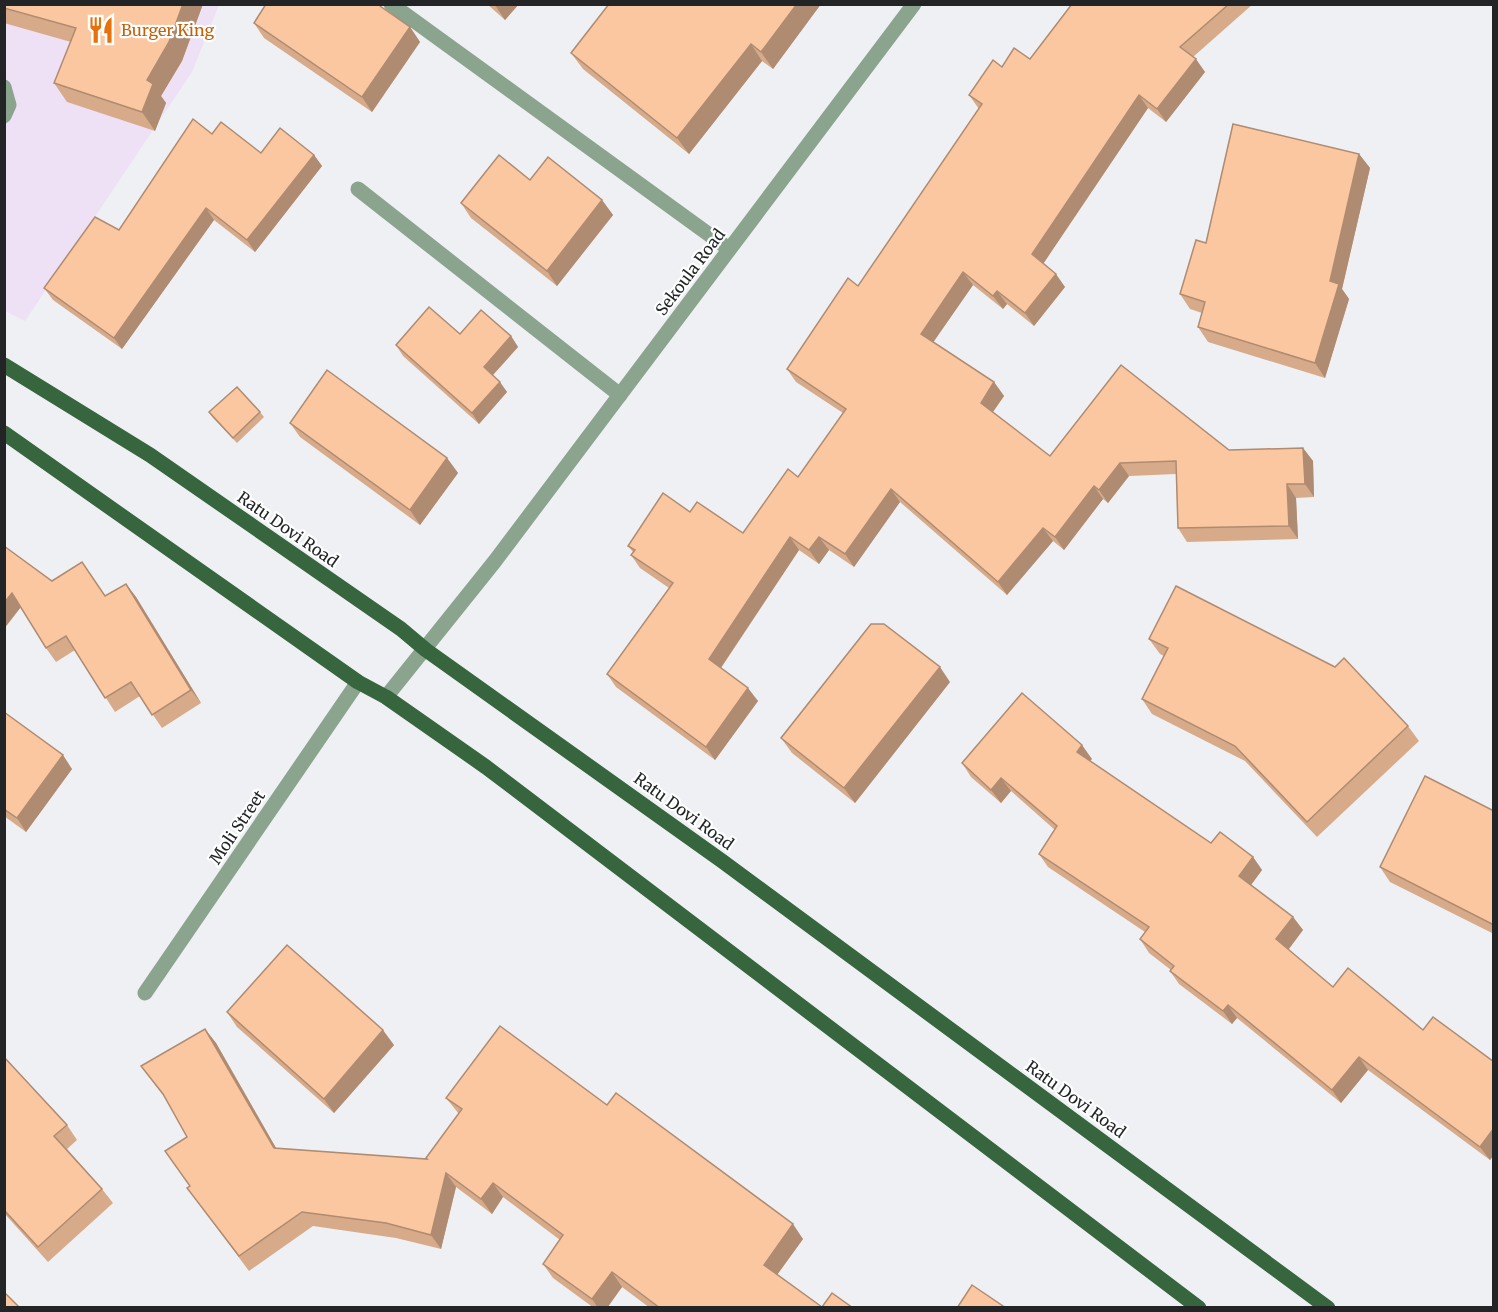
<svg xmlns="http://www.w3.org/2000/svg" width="1498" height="1312" viewBox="0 0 1498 1312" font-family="Merriweather,serif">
<rect width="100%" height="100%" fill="#eff0f4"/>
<polygon fill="#eee1f5" points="4,5 219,5 192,72 25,321 5,311"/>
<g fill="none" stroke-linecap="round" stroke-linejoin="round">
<g stroke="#8ba48e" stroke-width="15">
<polyline points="391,4 729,249"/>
<polyline points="4,87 9,105 4,116"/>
<polyline points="358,189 620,395"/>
</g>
<g stroke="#8ba48e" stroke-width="15">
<polyline points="386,697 495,561 914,4"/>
<polyline points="145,993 358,682"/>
</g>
<g stroke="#36653e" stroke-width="15">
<polyline points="4,365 150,455 401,629 426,650 722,861 1328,1308"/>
<polyline points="4,433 358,682 386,697 486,767 1199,1308"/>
</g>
</g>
<g fill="#d7ab8a">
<polygon points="4,4 203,4 182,61 161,96 166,103 155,131 67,102 54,83 71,42 4,23"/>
<polygon points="487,4 519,4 505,20"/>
<polygon points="609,4 821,4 773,69 762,61 689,154 583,69 571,53"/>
<polygon points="1072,4 1253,4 1193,57 1205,72 1166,122 1148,108 1043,264 1065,287 1034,326 1007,304 1003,309 973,285 933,342 994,382 1004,396 993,412 1050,456 1303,448 1313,461 1314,497 1296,498 1298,539 1187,542 1178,528 1176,474 1129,476 1108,503 1103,499 1064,550 1053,541 1007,595 900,502 854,567 829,550 819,564 799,550 721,668 758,701 715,760 616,687 607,674 669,588 640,568 631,555 633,552 628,546 690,512 743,533 798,477 843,413 796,382 787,369 858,286 979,109 969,95 1002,67 1030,59"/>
<polygon points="254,23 410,27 420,42 372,112 264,38"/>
<polygon points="212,134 261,153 314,155 322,166 255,252 214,220 122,349 53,300 44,288 119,230"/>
<polygon points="1359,154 1370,168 1342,289 1349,299 1325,378 1208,342 1198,327 1202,313 1190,309 1180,294 1206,243"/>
<polygon points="602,200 613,215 557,286 471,218 461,203"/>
<polygon points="460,334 511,336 518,347 493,375 507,392 479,424 403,356 396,345"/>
<polygon points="209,412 260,412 264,417 237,443 213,418"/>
<polygon points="290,423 447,458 458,473 420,525 300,437"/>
<polygon points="4,546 52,581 82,562 105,596 126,584 136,597 201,703 162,728 140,696 115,712 75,650 56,662 46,648 21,608"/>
<polygon points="1149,639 1408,726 1419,741 1317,837 1245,761 1152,714 1142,699 1164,656 1160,654"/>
<polygon points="950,682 855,803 792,753 781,738"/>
<polygon points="4,712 72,769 26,832 4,816"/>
<polygon points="1092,759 1090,761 1211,843 1253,857 1262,870 1251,885 1293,917 1303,930 1288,949 1333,987 1423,1030 1494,1062 1494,1155 1490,1160 1368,1070 1341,1103 1237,1018 1232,1024 1179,984 1170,971 1171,970 1149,953 1140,939 1145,932 1048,867 1039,854 1055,830 1011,791 1001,803 971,777 962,763"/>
<polygon points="1494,811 1494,934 1390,882 1380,867"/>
<polygon points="227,1012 394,1045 334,1113 237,1027"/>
<polygon points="205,1029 216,1043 276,1148 427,1159 459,1114 446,1098 607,1105 803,1239 777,1275 822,1307 853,1308 650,1308 622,1287 607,1308 594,1308 553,1278 543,1264 560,1240 503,1197 492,1214 456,1187 441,1249 396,1238 313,1226 249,1271 187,1188 190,1186 187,1137 166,1099 141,1066"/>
<polygon points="4,1057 67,1125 77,1140 67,1149 102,1189 113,1203 48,1262 4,1213"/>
</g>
<g fill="#af8b71">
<polygon points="183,4 203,4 182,61 161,96 166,103 155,131 142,112 147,80"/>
<polygon points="495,4 519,4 505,20 495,5"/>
<polygon points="797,4 821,4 773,69 761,52"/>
<polygon points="410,27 420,42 372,112 362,97"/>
<polygon points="751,44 762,61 689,154 677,138"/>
<polygon points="1196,59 1205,72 1166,122 1157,109"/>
<polygon points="1139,95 1148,108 1041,267 1032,254"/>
<polygon points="1359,154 1370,168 1342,289 1349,299 1325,378 1315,363 1330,281"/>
<polygon points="314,155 322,166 255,252 247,240"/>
<polygon points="602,200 613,215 557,286 547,271"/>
<polygon points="206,208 214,220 122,349 114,338"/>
<polygon points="963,272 973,285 930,347 921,334"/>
<polygon points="1056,274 1065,287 1034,326 1025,313"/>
<polygon points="997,291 1007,304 1003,309 993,296"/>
<polygon points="511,336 518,347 491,377 484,367"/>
<polygon points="500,382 507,392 479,424 472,413"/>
<polygon points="994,382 1004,396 990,416 981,403"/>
<polygon points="1303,448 1313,461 1314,497 1305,484"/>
<polygon points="447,458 458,473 420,525 410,510"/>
<polygon points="1120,463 1129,476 1108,503 1099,490"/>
<polygon points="1287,484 1296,498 1298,539 1289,526"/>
<polygon points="1094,486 1103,499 1064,550 1055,537"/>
<polygon points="891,489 900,502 854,567 845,554"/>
<polygon points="1043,528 1053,541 1007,595 998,582"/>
<polygon points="790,537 799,550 718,672 709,659"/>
<polygon points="819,537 829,550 819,564 809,550"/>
<polygon points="126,584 136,597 201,703 191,690"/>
<polygon points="12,593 21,607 4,629 4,603"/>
<polygon points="940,667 950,682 855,803 844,788"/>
<polygon points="748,688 758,701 715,760 706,747"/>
<polygon points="1082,745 1092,759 1086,765 1077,752"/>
<polygon points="63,755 72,769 26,832 17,818"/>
<polygon points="1001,778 1011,791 1001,803 991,790"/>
<polygon points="1253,857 1262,870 1248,889 1239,876"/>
<polygon points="1293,917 1303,930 1286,953 1276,939"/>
<polygon points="1228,1005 1237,1018 1232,1024 1223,1011"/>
<polygon points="205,1029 216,1043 284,1162 274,1148"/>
<polygon points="383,1030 394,1045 334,1113 324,1099"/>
<polygon points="1359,1057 1368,1070 1341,1103 1332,1090"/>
<polygon points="1494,1128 1494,1155 1490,1160 1480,1147"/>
<polygon points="446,1173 456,1187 441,1249 431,1235"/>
<polygon points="493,1183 503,1197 492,1214 481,1199"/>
<polygon points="793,1224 803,1239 774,1279 764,1265"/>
<polygon points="612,1272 622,1287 607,1308 598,1308 592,1299"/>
</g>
<g fill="#fac7a1" stroke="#af8b71" stroke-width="1.5">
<polygon points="4,4 183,4 169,42 147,80 153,84 142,112 54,83 76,28 4,8"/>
<polygon points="266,4 377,4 410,27 362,97 254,23"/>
<polygon points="609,4 797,4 761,52 751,44 677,138 571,53"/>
<polygon points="1072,4 1229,4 1180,47 1196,59 1157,109 1139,95 1032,254 1056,274 1025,313 997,291 993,296 963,272 921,334 994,382 981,403 1050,456 1121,365 1229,450 1303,448 1305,484 1287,484 1289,526 1178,528 1176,461 1120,463 1099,490 1094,486 1055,537 1043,528 998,582 891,489 845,554 819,537 809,550 790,537 709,659 748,688 706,747 607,674 673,583 631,555 635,550 628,546 663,493 690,512 697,502 743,533 788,469 798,477 846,409 787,369 848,278 858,286 982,104 969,95 993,60 1002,67 1014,48 1030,59"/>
<polygon points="193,119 212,134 221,122 261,153 280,128 314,155 247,240 206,208 114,338 44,288 95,217 119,230"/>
<polygon points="1233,124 1359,154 1330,281 1339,284 1315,363 1198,327 1205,302 1180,294 1196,240 1206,243"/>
<polygon points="499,155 530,180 548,157 602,200 547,271 461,203"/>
<polygon points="429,307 460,334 481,310 511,336 484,367 500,382 472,413 396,345"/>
<polygon points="327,370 447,458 410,510 290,423"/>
<polygon points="237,387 260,412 233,438 209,412"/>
<polygon points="4,546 52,581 82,562 105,596 126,584 191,690 152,715 131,682 105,698 66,636 46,648 12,593 4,603"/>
<polygon points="1176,586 1335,667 1344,658 1408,726 1307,822 1235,746 1142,699 1168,648 1149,639"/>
<polygon points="871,624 884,624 940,667 844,788 781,738"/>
<polygon points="1022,693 1082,745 1077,752 1211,843 1220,832 1253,857 1239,876 1293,917 1276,939 1333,987 1348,968 1423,1030 1433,1017 1494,1062 1494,1128 1480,1147 1359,1057 1332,1090 1228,1005 1223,1011 1170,971 1174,966 1140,939 1149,927 1039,854 1057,826 1001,778 991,790 962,763"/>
<polygon points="4,712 63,755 17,818 4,809"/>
<polygon points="1425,776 1494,811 1494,922 1492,924 1380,867"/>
<polygon points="287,945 383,1030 324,1099 227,1012"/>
<polygon points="500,1026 607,1105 616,1093 793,1224 764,1265 822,1307 832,1293 853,1308 660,1308 612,1272 592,1299 543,1264 563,1235 493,1183 481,1199 446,1173 431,1235 386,1223 302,1212 239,1256 187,1188 190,1186 165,1151 187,1137 163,1094 141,1066 205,1029 274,1148 427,1159 426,1158 462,1109 446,1098"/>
<polygon points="4,1057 67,1125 54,1136 102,1189 38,1247 4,1210"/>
<polygon points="972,1285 1006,1308 957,1308"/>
<polygon points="4,1292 20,1308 4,1308"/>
</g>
<defs>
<symbol id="restaurant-bare" viewBox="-9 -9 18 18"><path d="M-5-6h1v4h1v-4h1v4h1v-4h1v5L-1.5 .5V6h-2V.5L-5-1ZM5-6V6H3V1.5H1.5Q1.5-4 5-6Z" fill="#e8710a" stroke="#fdfefe" stroke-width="2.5" paint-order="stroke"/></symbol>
</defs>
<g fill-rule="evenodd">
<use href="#restaurant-bare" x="82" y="11" width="38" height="38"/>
</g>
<g text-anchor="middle" stroke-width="4.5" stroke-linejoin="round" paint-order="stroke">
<g font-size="16" fill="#c56008" stroke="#fdfefe" text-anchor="start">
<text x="121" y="36">Burger King</text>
</g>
<g font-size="16" fill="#232425" stroke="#fdfefe">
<text transform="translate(690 272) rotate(-53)" y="6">Sekoula Road</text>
<text transform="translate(288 529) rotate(35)" y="6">Ratu Dovi Road</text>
<text transform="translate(684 811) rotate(36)" y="6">Ratu Dovi Road</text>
<text transform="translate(237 827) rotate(-56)" y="6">Moli Street</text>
<text transform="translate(1076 1099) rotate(36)" y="6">Ratu Dovi Road</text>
</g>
</g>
<rect width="1498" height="1312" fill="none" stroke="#232425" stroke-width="12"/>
</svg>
